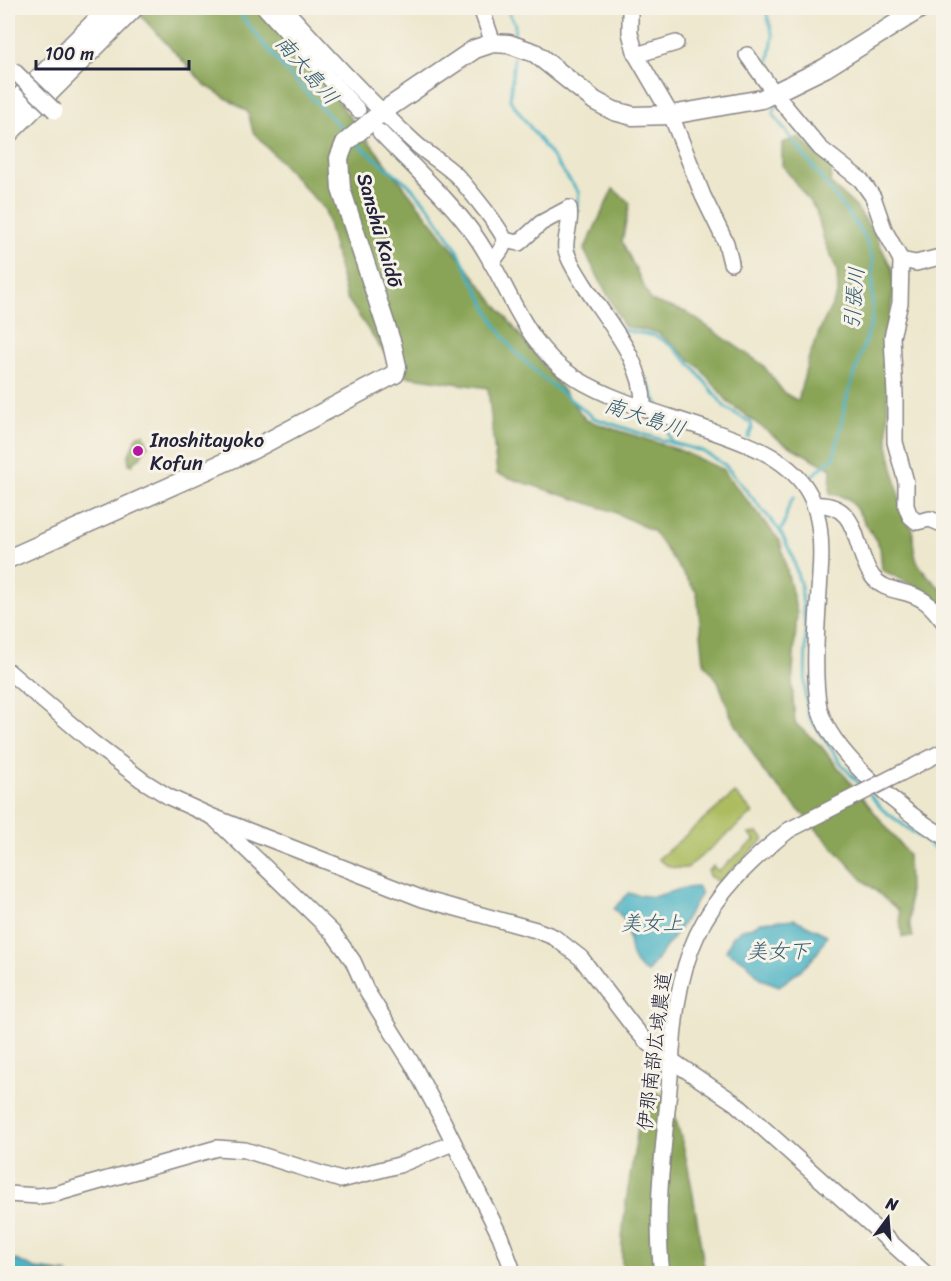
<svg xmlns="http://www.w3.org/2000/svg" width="951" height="1281" viewBox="0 0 951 1281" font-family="Sriracha,'Klee One',sans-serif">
<rect width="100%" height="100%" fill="#f7f3e8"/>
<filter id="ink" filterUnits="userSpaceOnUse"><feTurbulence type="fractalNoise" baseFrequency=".0167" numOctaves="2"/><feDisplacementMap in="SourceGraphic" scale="12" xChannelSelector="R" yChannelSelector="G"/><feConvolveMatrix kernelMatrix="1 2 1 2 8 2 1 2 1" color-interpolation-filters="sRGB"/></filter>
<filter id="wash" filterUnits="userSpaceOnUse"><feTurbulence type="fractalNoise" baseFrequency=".008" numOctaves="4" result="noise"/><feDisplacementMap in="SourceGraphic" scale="24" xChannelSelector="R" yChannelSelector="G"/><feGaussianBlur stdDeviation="1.35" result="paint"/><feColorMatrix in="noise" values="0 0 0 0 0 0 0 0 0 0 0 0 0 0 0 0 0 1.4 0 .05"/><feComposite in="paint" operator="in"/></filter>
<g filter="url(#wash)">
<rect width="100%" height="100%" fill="#ede7cd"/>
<g fill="#acbc5f" stroke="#676f4d" stroke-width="1.5">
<path d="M 735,793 L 753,813 L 687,868 C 675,869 668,868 658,859 Z"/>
<polygon points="758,833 764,839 762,841 719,882 709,876 708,871 713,866 718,871 755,840 749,834"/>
</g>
<g fill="#89a456" stroke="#566348" stroke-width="1.5">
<polygon points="137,8 265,8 586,420 679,450 722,469 780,541 797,613 792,685 795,723 821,746 908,854 910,928 913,937 902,937 899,911 862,879 763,771 731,716 718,681 704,663 697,593 653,531 612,511 497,474 488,388 405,376 380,347 346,297 325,210 253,132 248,112 205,85 141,16"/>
<path d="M 799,137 L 832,168 L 830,183 L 856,207 L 874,233 L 892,269 L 894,287 L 887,337 L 888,445 L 904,519 L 913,529 C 912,564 920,568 943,591 L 943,606 L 933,595 L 882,570 L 880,547 L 859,513 L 849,499 L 830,493 L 831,469 L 782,442 L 729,403 L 700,368 L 658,333 L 624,326 L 584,250 L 613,189 L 630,203 L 622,241 L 651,301 L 686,312 L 763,365 L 784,393 L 798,401 L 809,357 L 822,325 L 838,293 L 837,270 L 824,240 L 816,210 L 782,165 L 782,143 Z"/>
<path d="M 144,434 L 148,445 C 142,452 142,459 133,462 L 133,465 L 129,464 L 128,456 L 138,435 Z"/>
<path d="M 655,1092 C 657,1092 662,1095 663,1096 C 686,1119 699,1237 705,1273 L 623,1274 C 618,1238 629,1183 635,1147 C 638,1129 639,1113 646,1096 Z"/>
</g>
<g fill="#44b0c2" stroke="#33697e" stroke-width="1.5">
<path d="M 697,887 L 701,893 L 682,925 L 647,973 C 626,962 632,943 626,925 C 624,918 620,914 614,909 L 628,893 L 653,897 L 684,888 Z"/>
<path d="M 794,919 L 827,935 C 818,959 799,972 779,986 L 761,979 L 746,962 L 726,951 L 733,936 L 742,929 L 753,927 L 761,922 Z"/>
<polygon points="8,1258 14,1259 36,1269 69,1273 8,1273"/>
</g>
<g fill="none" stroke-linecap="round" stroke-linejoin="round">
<g stroke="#44b0c2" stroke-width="3">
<polyline points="235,8 285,70 347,134"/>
<polyline points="506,8 515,24 514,36"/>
<polyline points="765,8 773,36 767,73"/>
<polyline points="514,57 510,100 579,193 576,212"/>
<polyline points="776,104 773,114 864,235 873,259 872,321 847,397 834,457 812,476"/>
<polyline points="356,143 408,184 430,208 456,248 497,327 513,350 544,379 594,418 658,439 702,451 725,465 780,531 792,555 801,587 806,635 805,693 809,717 843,766 863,788"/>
<polyline points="573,240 574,254"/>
<polyline points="623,330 656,336 673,347 694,368 725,407 751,423 752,429 748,437"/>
<polyline points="646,379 658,405"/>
<polyline points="666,426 672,443"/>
<path d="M 780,531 C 789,521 783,510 794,497"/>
<polyline points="870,795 883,810 944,855"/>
</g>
</g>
</g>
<g filter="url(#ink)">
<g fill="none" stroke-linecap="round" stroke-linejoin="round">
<defs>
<g id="minor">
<polyline points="265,8 358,110"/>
<path d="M 284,8 C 326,54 369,101 415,143 C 428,155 446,164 458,177 C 466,186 504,232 504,239 C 505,248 496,256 491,263"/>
<polyline points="481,8 493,43"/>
<polyline points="630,8 630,33 636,55 671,115 703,196 726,243 731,263"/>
<polyline points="636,55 676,43"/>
<polyline points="747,55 775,94 820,148 861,180 873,197 884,229 901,260 916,263 944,256"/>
<path d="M 380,132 C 412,166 449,199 476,237 C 509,284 523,345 574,377 C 614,402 663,414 706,429 C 743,442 784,455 806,488 C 822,512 822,548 820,575 C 818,613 812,671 819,707 C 829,752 905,814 944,836"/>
<path d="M 504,240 L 519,243 L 541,223 L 569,208 C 572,223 564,237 566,250 C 569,262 577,273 583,283 C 606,320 645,362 643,407"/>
<polyline points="901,260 900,303 892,337 895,395 895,442 906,482 906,506 910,516 917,522 930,519 944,525"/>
<path d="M 814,505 C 862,502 852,549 872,576 C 884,593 905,589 921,599 C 931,604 937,614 944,622"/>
<polyline points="8,671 93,743 142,780 169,797 213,817 423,899 536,930 554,937 581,958 632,1025 646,1041 671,1060 735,1103 926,1274"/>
<polyline points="216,820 333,933 353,961 366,990 413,1065 442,1119 500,1236 514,1274"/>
<polyline points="8,1194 38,1196 55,1194 217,1148 245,1150 341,1180 399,1165 453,1143"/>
<path d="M 662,1274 C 655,1215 662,1159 668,1101 C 673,1046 673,986 697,935 C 717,892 752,859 789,830"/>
</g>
<polyline id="major" points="8,559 252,450 395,374 397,366 392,344 341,189 339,158 345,143 382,112 475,49 493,43 509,44 535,53 595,101 614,111 633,116 671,115 762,99 825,68 921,8"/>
<g id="highway">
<polyline points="8,111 111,8"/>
<polyline points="8,132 132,8"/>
</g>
</defs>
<use href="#minor" stroke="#888484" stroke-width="18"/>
<use href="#major" stroke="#888484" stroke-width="21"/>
<use href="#highway" stroke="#888484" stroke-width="24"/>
<use href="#minor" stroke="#fff" stroke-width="15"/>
<use href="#major" stroke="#fff" stroke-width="18"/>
<use href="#highway" stroke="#fff" stroke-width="21"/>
<defs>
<g id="minor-bridge">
<polyline points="12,69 55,111"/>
<polyline points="789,830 944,751"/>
</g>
</defs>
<use href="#minor-bridge" stroke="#888484" stroke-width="18" stroke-linecap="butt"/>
<use href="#minor-bridge" stroke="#fff" stroke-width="15"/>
</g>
</g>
<circle fill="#b5179e" stroke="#f7f3e8" stroke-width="2" cx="138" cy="451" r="6"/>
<g text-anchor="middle" stroke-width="6" stroke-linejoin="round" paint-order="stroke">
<g font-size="20" fill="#22223b" stroke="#f7f3e8">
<text transform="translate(380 230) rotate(74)" y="7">Sanshū Kaidō</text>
<text transform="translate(654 1051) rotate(-83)" y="7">伊那南部広域農道</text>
</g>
<g font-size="20" fill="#22223b" stroke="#f7f3e8" text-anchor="start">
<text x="150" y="447">Inoshitayoko<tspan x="150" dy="23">Kofun</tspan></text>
</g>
<g font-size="21" font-style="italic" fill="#305b71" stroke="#f7f3e8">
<text transform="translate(307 70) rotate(49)" y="7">南大島川</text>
<text transform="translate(854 298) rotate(-85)" y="7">引張川</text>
<text transform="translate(645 417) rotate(18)" y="7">南大島川</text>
<text x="652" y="930">美女上</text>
<text x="778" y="958">美女下</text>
</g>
</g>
<rect width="951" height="1281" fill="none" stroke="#f7f3e8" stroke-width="30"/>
<g transform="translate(888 1218) rotate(16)" stroke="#f7f3e8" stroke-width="4.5" paint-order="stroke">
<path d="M0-4.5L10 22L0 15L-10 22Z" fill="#22223b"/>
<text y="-9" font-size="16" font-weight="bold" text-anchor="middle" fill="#22223b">N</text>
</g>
<path d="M36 60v9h153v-9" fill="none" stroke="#22223b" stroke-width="3"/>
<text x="45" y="60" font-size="18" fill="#22223b" stroke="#f7f3e8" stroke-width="4.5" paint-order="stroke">100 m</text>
</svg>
